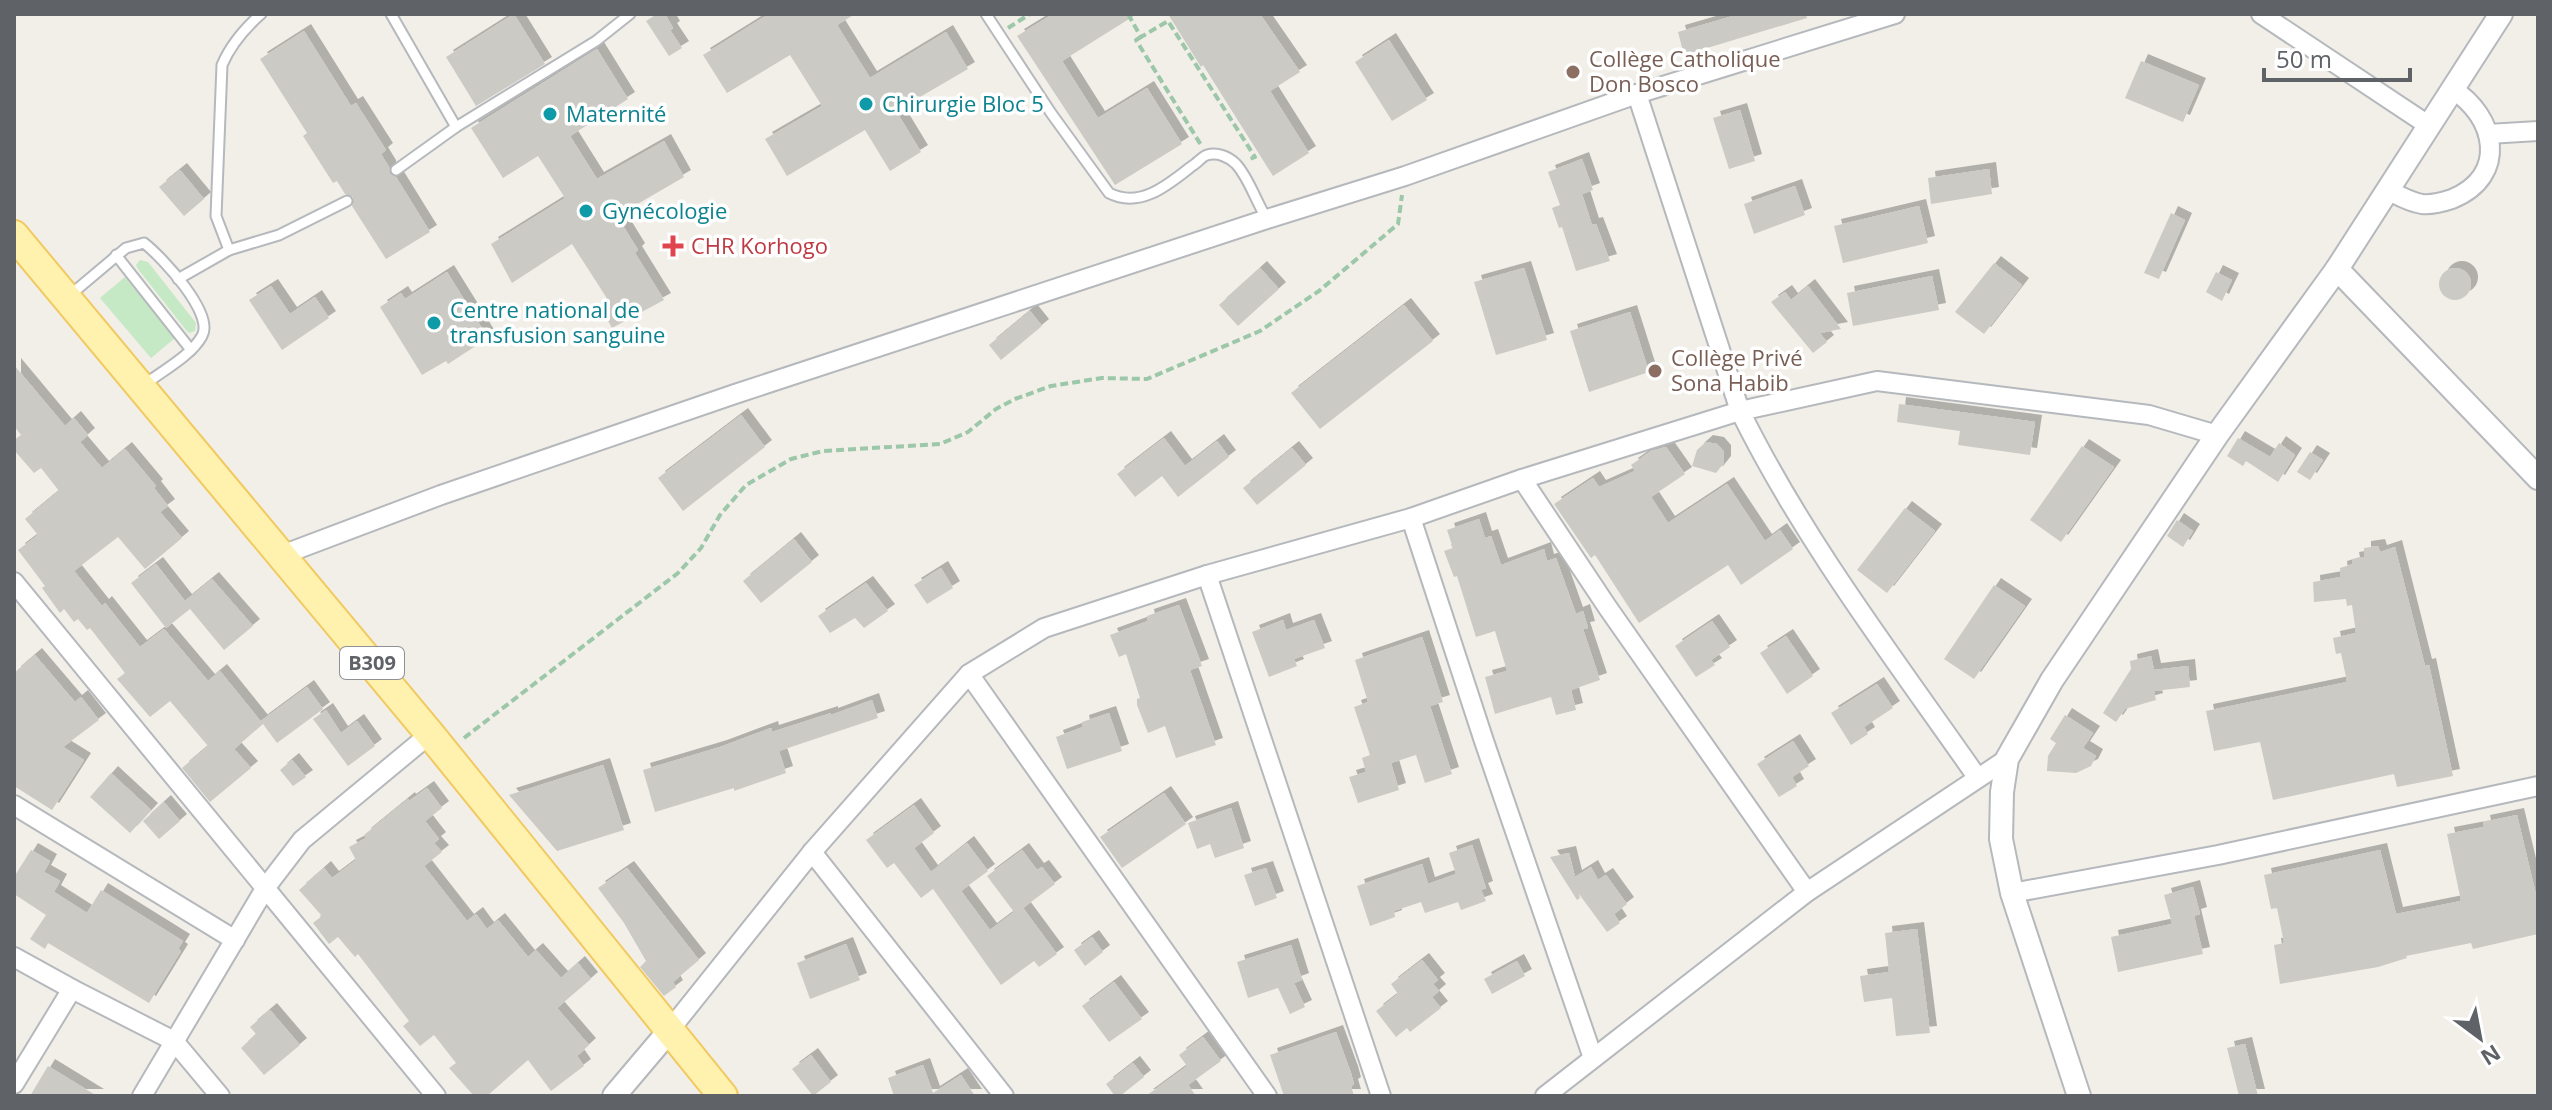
<svg xmlns="http://www.w3.org/2000/svg" width="2552" height="1110" viewBox="0 0 2552 1110" font-family="'Open Sans',sans-serif">
<defs>
<filter id="shadow"><feDropShadow dx="7" dy="-7" stdDeviation="0" flood-color="#0004"/></filter>
</defs>
<rect width="100%" height="100%" fill="#f1efe8"/>
<g fill="#c5e8c5">
<polygon points="140,260 148,262 196,323 195,331 189,333 186,330 138,269 136,265"/>
<polygon points="125,277 175,338 151,358 100,298"/>
</g>
<g fill="#cccac5" filter="url(#shadow)">
<polygon points="514,14 545,64 476,106 446,57"/>
<polygon points="657,14 665,14 673,28 670,30 682,48 669,56 646,21"/>
<polygon points="769,14 855,14 837,25 870,78 946,32 968,69 896,111 921,152 890,171 865,130 787,176 765,139 822,106 790,55 727,93 703,55"/>
<polygon points="1053,14 1137,14 1062,61 1098,118 1147,88 1182,144 1115,185 1017,36"/>
<polygon points="1168,14 1260,14 1300,72 1270,91 1309,153 1273,176 1203,65 1201,67"/>
<polygon points="1740,14 1806,14 1807,18 1684,55 1678,32"/>
<polygon points="304,31 351,106 356,103 386,150 381,154 389,167 390,174 396,177 430,232 386,259 352,206 353,197 345,194 337,181 333,183 303,136 307,133 260,59"/>
<polygon points="1389,40 1427,100 1392,121 1355,62"/>
<polygon points="597,49 628,99 570,136 597,179 664,141 684,177 617,216 638,250 635,253 664,300 612,328 599,305 608,300 572,244 512,283 491,244 565,198 538,156 503,178 471,128"/>
<polygon points="2141,61 2199,85 2183,122 2125,98"/>
<polygon points="1740,110 1755,161 1729,169 1713,118"/>
<polygon points="1582,159 1593,190 1582,194 1592,225 1596,224 1610,261 1576,271 1562,227 1559,228 1552,208 1560,205 1548,172"/>
<polygon points="1989,169 1992,194 1931,204 1928,178"/>
<polygon points="180,170 204,199 184,216 159,187"/>
<polygon points="1795,186 1805,215 1754,234 1744,204"/>
<polygon points="1919,206 1928,243 1843,263 1834,226"/>
<polygon points="2171,213 2185,220 2159,279 2144,273"/>
<polygon points="1994,263 2022,285 1984,334 1955,312"/>
<polygon points="1260,268 1279,289 1238,326 1219,305"/>
<polygon points="1524,268 1547,340 1496,355 1474,282"/>
<circle cx="2455" cy="284" r="16"/>
<polygon points="447,272 488,338 448,364 446,361 422,375 380,307 401,293 405,299"/>
<polygon points="2216,272 2232,280 2222,301 2206,292"/>
<polygon points="1932,276 1939,310 1853,326 1847,293"/>
<polygon points="271,286 290,314 315,297 329,318 282,350 249,300"/>
<polygon points="1808,286 1841,329 1820,333 1827,342 1813,353 1771,302 1785,292 1791,300"/>
<polygon points="1404,305 1433,341 1320,429 1291,393"/>
<polygon points="1030,311 1042,326 1001,360 989,345"/>
<polygon points="1630,312 1649,372 1589,392 1570,331"/>
<polygon points="14,365 65,426 74,418 88,435 80,442 102,468 125,449 156,486 154,488 168,506 160,512 182,538 145,569 118,537 74,571 102,606 105,603 140,647 164,629 208,681 220,671 262,723 261,721 307,687 323,709 277,743 263,724 234,749 251,768 210,802 182,768 208,746 170,701 150,717 117,679 125,673 90,628 87,630 78,619 74,622 64,609 60,613 42,588 45,586 18,550 38,535 25,519 59,491 41,468 34,473 14,450 14,440 21,435 14,426"/>
<polygon points="1899,404 2035,422 2030,455 1958,445 1960,431 1897,422"/>
<polygon points="741,415 765,447 683,511 658,478"/>
<polygon points="1164,438 1185,466 1217,441 1229,457 1178,497 1162,476 1135,497 1117,474"/>
<polygon points="2238,438 2270,457 2279,443 2295,455 2278,482 2246,461 2243,466 2227,456"/>
<polygon points="1706,442 1717,444 1724,452 1724,463 1716,473 1692,466 1697,450"/>
<polygon points="2082,446 2114,467 2061,542 2030,520"/>
<polygon points="1666,447 1685,474 1651,497 1668,523 1727,484 1765,541 1780,530 1793,549 1741,585 1728,565 1639,623 1595,555 1591,558 1554,504 1593,478 1599,487 1635,471 1631,465 1651,451"/>
<polygon points="1292,448 1306,465 1257,505 1243,488"/>
<polygon points="2310,452 2323,460 2310,480 2297,472"/>
<polygon points="1905,508 1935,531 1887,593 1857,570"/>
<polygon points="1479,519 1485,538 1491,536 1501,565 1544,549 1547,561 1556,558 1576,614 1583,611 1588,628 1583,629 1600,680 1571,690 1576,710 1556,715 1551,697 1495,714 1485,677 1507,671 1495,631 1476,637 1457,576 1454,577 1444,551 1453,548 1447,530"/>
<polygon points="2177,520 2193,531 2183,547 2167,536"/>
<polygon points="794,539 812,562 761,603 743,581"/>
<polygon points="2378,546 2380,552 2395,547 2425,666 2429,665 2453,776 2397,787 2394,774 2273,800 2260,742 2214,751 2206,711 2347,682 2341,653 2336,654 2333,638 2356,633 2352,605 2347,606 2346,599 2314,602 2313,582 2341,577 2340,568 2353,564 2352,559 2364,557 2364,548"/>
<polygon points="156,564 185,601 212,579 253,626 224,650 190,609 166,628 131,583"/>
<polygon points="941,568 953,588 927,604 914,585"/>
<polygon points="866,583 888,611 864,628 855,618 830,633 818,616"/>
<polygon points="1994,585 2025,606 1974,679 1944,659"/>
<polygon points="1179,605 1202,666 1190,670 1216,745 1176,758 1165,726 1148,733 1137,705 1137,699 1140,698 1126,654 1119,657 1110,635 1148,621 1147,616"/>
<polygon points="1283,620 1286,630 1314,620 1325,648 1294,659 1297,666 1269,677 1252,632"/>
<polygon points="1712,621 1730,647 1711,660 1715,665 1696,677 1675,646"/>
<polygon points="1786,636 1813,676 1787,694 1760,653"/>
<polygon points="1422,637 1443,702 1430,706 1452,774 1425,783 1416,755 1391,763 1399,790 1358,803 1349,777 1366,772 1362,758 1370,755 1354,707 1368,702 1355,660"/>
<polygon points="35,655 75,702 81,697 99,720 63,747 84,760 52,810 14,786 14,673"/>
<polygon points="2151,656 2154,670 2188,666 2190,687 2154,691 2156,700 2125,709 2116,722 2103,713 2131,669 2130,661"/>
<polygon points="1877,684 1893,708 1864,727 1868,734 1851,745 1831,713"/>
<polygon points="872,700 878,718 779,751 786,773 734,791 734,788 655,812 643,770 720,747 771,728 772,732 831,713 831,715"/>
<polygon points="326,710 341,733 357,721 375,746 348,766 313,719"/>
<polygon points="1109,713 1122,751 1067,769 1056,737 1083,727 1082,722"/>
<polygon points="2065,715 2093,733 2083,748 2096,756 2091,766 2076,773 2047,771 2048,756 2056,743 2050,739"/>
<polygon points="1793,741 1809,766 1792,777 1797,786 1779,797 1757,764"/>
<polygon points="292,760 306,777 293,786 280,770"/>
<polygon points="603,765 624,830 557,851 509,795"/>
<polygon points="111,773 151,810 130,833 90,797"/>
<polygon points="427,788 442,808 425,821 439,839 434,843 442,852 424,866 467,921 476,914 487,929 498,920 528,957 536,950 561,978 578,963 591,979 557,1008 589,1045 577,1056 584,1066 551,1091 528,1060 487,1096 474,1096 449,1068 456,1063 434,1035 420,1046 403,1026 409,1021 358,954 355,957 338,937 329,944 313,923 322,916 299,890 324,868 332,878 356,860 349,847 366,838 364,835 408,799 409,801"/>
<polygon points="1164,793 1186,824 1122,868 1100,837"/>
<polygon points="164,802 180,821 159,839 143,821"/>
<polygon points="914,805 934,833 914,848 931,872 967,843 988,871 961,891 990,930 1014,912 987,876 1022,850 1037,870 1042,867 1055,884 1023,908 1057,954 1039,967 1034,961 1001,985 933,889 921,898 894,863 887,868 866,840"/>
<polygon points="1231,808 1244,848 1215,858 1210,844 1197,849 1188,823"/>
<polygon points="2517,815 2538,903 2538,934 2473,949 2471,943 2406,956 2407,958 2378,967 2280,984 2274,945 2284,943 2277,908 2271,909 2264,875 2380,850 2396,914 2461,901 2447,834 2484,827 2483,822"/>
<polygon points="1472,845 1486,888 1481,890 1486,901 1461,910 1458,902 1425,913 1421,902 1394,911 1395,917 1370,926 1357,886 1422,864 1428,884 1456,874 1449,853"/>
<polygon points="31,850 50,861 44,872 60,881 54,892 87,913 101,890 183,941 178,949 181,951 149,1003 48,943 45,949 30,939 46,915 14,894 14,877"/>
<polygon points="1569,853 1575,877 1591,867 1598,880 1606,875 1627,904 1614,914 1620,923 1607,932 1579,894 1580,898 1577,900 1550,857"/>
<polygon points="627,868 699,960 673,982 676,987 664,996 640,967 646,961 624,923 598,888"/>
<polygon points="1266,868 1277,898 1255,906 1244,875"/>
<polygon points="2193,887 2200,914 2194,916 2203,954 2118,972 2111,937 2172,924 2164,895"/>
<polygon points="1917,929 1930,1033 1896,1036 1892,998 1864,1002 1860,976 1889,972 1885,933"/>
<polygon points="1092,937 1103,952 1085,966 1074,950"/>
<polygon points="846,944 860,980 810,999 797,963"/>
<polygon points="1291,945 1302,980 1294,983 1305,1007 1290,1014 1278,988 1248,998 1237,962"/>
<polygon points="1422,960 1438,980 1433,984 1439,991 1432,997 1441,1008 1410,1032 1407,1028 1396,1037 1376,1011 1398,994 1391,984"/>
<polygon points="1517,961 1525,976 1492,994 1484,979"/>
<polygon points="1114,982 1142,1019 1109,1042 1082,1006"/>
<polygon points="270,1010 300,1045 264,1075 241,1048 256,1034 250,1027"/>
<polygon points="1336,1032 1351,1073 1354,1084 1351,1086 1354,1096 1284,1096 1270,1055"/>
<polygon points="1203,1037 1221,1061 1188,1085 1196,1096 1146,1096 1187,1066 1179,1055"/>
<polygon points="2245,1044 2258,1096 2239,1096 2227,1048"/>
<polygon points="811,1055 831,1082 813,1096 792,1069"/>
<polygon points="1133,1063 1144,1077 1120,1096 1115,1096 1106,1084"/>
<polygon points="923,1065 933,1093 961,1075 975,1096 894,1096 888,1078"/>
<polygon points="48,1066 97,1096 30,1096"/>
</g>
<g fill="none" stroke-linecap="round" stroke-linejoin="round">
<defs>
<g id="service">
<polyline points="391,14 456,127"/>
<path d="M 986,14 L 1051,113 L 1109,193 C 1140,209 1168,185 1192,166 C 1197,163 1203,156 1207,155 C 1218,152 1229,157 1236,164 C 1249,178 1256,202 1267,219"/>
<polyline points="396,170 456,127 596,41 630,14"/>
<path d="M 229,250 L 216,216 L 222,65 C 231,44 244,29 261,14"/>
<polyline points="116,255 191,350"/>
<polyline points="178,279 229,250 279,235 347,201"/>
<path d="M 69,296 L 126,248 L 144,243 C 162,257 215,314 202,336 C 191,356 162,371 144,385"/>
</g>
<g id="minor">
<polyline points="2261,14 2428,125"/>
<path d="M 1637,94 L 1740,411 C 1804,541 1894,658 1977,777"/>
<polyline points="2488,134 2538,131"/>
<path d="M 2388,190 C 2399,196 2410,202 2422,204 C 2432,205 2443,202 2452,199 C 2509,176 2496,116 2452,89"/>
<polyline points="1522,479 1608,608 1807,892"/>
<polyline points="1411,518 1484,741 1593,1058"/>
<polyline points="282,555 441,495 735,394 1267,219 1405,176 1637,94 1895,14"/>
<polyline points="1207,575 1381,1096"/>
<polyline points="14,582 436,1096"/>
<polyline points="969,674 1267,1096"/>
<polyline points="14,805 235,940"/>
<polyline points="812,852 1004,1096"/>
<polyline points="2012,893 2218,855 2538,786"/>
<polyline points="14,957 72,989 174,1041 220,1096"/>
<polyline points="669,1031 812,852 969,674 1044,628 1207,575 1411,518 1522,479 1740,411 1877,381 2149,415 2217,435"/>
<polyline points="14,1084 72,989"/>
<polyline points="142,1096 266,887 302,840 430,734"/>
<polyline points="1545,1096 1807,892 2007,759"/>
</g>
<g id="tertiary">
<polyline points="2337,269 2538,478"/>
<polyline points="614,1096 669,1031"/>
<polyline points="2079,1096 2012,893 2001,839 2002,792 2007,759 2052,680 2217,435 2337,269 2501,14"/>
</g>
<polyline id="primary" points="14,235 430,734 723,1096"/>
</defs>
<use href="#service" stroke="#b5b8bc" stroke-width="13"/>
<use href="#minor" stroke="#b5b8bc" stroke-width="22"/>
<use href="#tertiary" stroke="#b5b8bc" stroke-width="26"/>
<use href="#primary" stroke="#f2c960" stroke-width="32"/>
<g stroke="#9cc7a9" stroke-width="4" stroke-dasharray="8 4" stroke-linecap="butt">
<polyline points="1128,14 1141,37 1168,21 1255,157 1250,159"/>
<polyline points="1008,28 1030,14"/>
<polyline points="1141,37 1136,40 1201,145"/>
<polyline points="464,738 678,573 701,548 720,515 746,485 791,459 823,451 940,444 968,432 996,409 1015,399 1051,386 1102,378 1147,379 1260,331 1319,291 1398,224 1402,195"/>
</g>
<use href="#service" stroke="#fff" stroke-width="9"/>
<use href="#minor" stroke="#fff" stroke-width="18"/>
<use href="#tertiary" stroke="#fff" stroke-width="22"/>
<use href="#primary" stroke="#fff2af" stroke-width="28"/>
</g>
<g fill="#8d6e63" stroke="#fff" stroke-width="3">
<circle cx="1573" cy="72" r="8"/>
<circle cx="1655" cy="371" r="8"/>
</g>
<g fill="#0f9aa8" stroke="#fff" stroke-width="3">
<circle cx="866" cy="104" r="8"/>
<circle cx="550" cy="114" r="8"/>
<circle cx="586" cy="211" r="8"/>
<circle cx="434" cy="323" r="8"/>
</g>
<path fill="#e0444e" stroke="#fff" stroke-width="3" d="M669 234h8v8h8v8h-8v8h-8v-8h-8v-8h8z"/>
<g text-anchor="middle" stroke-width="7" stroke-linejoin="round" paint-order="stroke">
<rect fill="#fff" stroke="#8f9295" stroke-width="2" x="340" y="647" width="64" height="32" rx="6"/>
<g font-size="20" font-weight="bold" fill="#5f6368">
<text x="372" y="670">B309</text>
</g>
<g font-size="22" fill="#785e54" stroke="#fff" text-anchor="start">
<text x="1589" y="67">Collège Catholique<tspan x="1589" dy="25">Don Bosco</tspan></text>
<text x="1671" y="366">Collège Privé<tspan x="1671" dy="25">Sona Habib</tspan></text>
</g>
<g font-size="22" fill="#0d838f" stroke="#fff" text-anchor="start">
<text x="882" y="112">Chirurgie Bloc 5</text>
<text x="566" y="122">Maternité</text>
<text x="602" y="219">Gynécologie</text>
<text x="450" y="318">Centre national de<tspan x="450" dy="25">transfusion sanguine</tspan></text>
</g>
<g font-size="22" fill="#be3a42" stroke="#fff" text-anchor="start">
<text x="691" y="254">CHR Korhogo</text>
</g>
</g>
<rect width="2552" height="1110" fill="none" stroke="#5f6368" stroke-width="32"/>
<g transform="translate(2480 1038) rotate(148)" stroke="#ffffff" stroke-width="6" paint-order="stroke">
<path d="M0-6L14 30L0 20L-14 30Z" fill="#5f6368"/>
<text y="-12" font-size="22" font-weight="bold" text-anchor="middle" fill="#5f6368">N</text>
</g>
<path d="M2264 68v12h146v-12" fill="none" stroke="#5f6368" stroke-width="4"/>
<text x="2276" y="68" font-size="24" fill="#5f6368" stroke="#ffffff" stroke-width="6" paint-order="stroke">50 m</text>
</svg>
